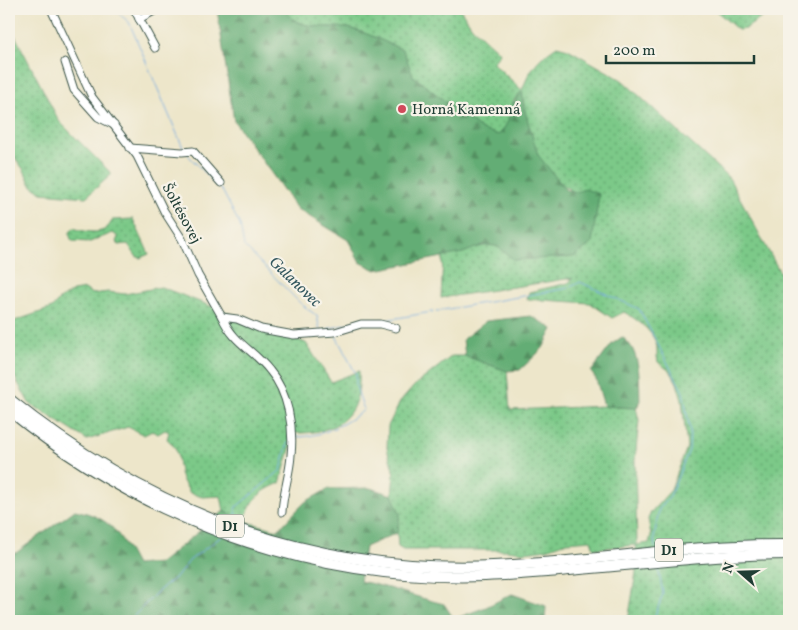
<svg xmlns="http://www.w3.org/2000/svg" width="798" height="630" viewBox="0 0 798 630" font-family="Vollkorn,serif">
<defs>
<pattern id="green-dots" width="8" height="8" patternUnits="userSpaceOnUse" patternTransform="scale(1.25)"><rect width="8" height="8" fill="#7bc988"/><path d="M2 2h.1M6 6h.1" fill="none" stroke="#64a470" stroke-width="1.8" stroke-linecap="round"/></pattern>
<pattern id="forest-firs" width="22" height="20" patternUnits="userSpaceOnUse" patternTransform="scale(1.25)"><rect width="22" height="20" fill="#64ad74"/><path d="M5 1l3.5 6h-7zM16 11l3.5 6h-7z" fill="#528e60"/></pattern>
</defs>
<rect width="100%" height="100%" fill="#f7f3e8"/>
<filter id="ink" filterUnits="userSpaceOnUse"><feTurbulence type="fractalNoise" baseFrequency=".02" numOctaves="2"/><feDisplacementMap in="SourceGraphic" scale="10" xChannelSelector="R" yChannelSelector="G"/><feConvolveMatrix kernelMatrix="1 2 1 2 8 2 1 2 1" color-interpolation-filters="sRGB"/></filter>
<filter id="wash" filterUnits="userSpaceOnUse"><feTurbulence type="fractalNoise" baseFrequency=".0096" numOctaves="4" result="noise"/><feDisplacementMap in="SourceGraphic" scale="20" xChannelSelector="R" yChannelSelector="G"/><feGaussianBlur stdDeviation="1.12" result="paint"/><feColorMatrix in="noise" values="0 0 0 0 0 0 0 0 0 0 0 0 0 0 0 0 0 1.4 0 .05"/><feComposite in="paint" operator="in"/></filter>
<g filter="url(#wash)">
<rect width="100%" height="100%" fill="#ede6ca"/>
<g fill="url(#green-dots)" stroke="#4d835e">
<path d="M 286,9 L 460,9 L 472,27 L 500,53 L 493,63 L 522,90 C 531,68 536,60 557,46 L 568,49 L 622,80 L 729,178 L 789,289 L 789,621 L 628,621 L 636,572 L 636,545 L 594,549 L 591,540 L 567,542 L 547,549 L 525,552 L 506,550 L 403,550 L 398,547 L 397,533 L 400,514 L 392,495 L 394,473 L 387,448 L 388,426 L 400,402 L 415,385 L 452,356 L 465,356 L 507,371 L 510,410 L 604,406 L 636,408 L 639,420 L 635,460 L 637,545 L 649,543 L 651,535 L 648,519 L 651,512 L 671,490 L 687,447 L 682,400 L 677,383 L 671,372 L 658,362 C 656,356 658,349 656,343 C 651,329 636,319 624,312 L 612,318 L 590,303 L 527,299 L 529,292 L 568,283 L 573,278 L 441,298 L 443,257 C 456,254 489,241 499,247 C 504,250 509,256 514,260 L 576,192 C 563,189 544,167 538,155 C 529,139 524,109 522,91 L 514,100 L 509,122 L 499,135 L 482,130 L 413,76 L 403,50 C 386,43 369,34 352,29 C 333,24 294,33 286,9 Z"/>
<polygon points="714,9 774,9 745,29 738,30"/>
<polygon points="9,24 59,121 112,174 86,197 42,193 31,185 24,170 9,150"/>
<path d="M 133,219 L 149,254 L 140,258 L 136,256 L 128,244 L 119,245 L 116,242 L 118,237 L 113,233 L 90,242 L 72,241 L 69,234 L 73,228 C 87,232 106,237 112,220 Z"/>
<path d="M 161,287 L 306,343 L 331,382 L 359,371 C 362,416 337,434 295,433 L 280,483 C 258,492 253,499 244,521 L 224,511 L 221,496 L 202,497 L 190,493 C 188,489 184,484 182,479 C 176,463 182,451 167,439 L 169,432 L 165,430 L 158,434 L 152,431 L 144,435 L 128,427 L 87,440 L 29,403 L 9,367 L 9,323 L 52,308 L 59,300 L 73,291 L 85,289 L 92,294 L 108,292 L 125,294 Z"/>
</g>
<g fill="url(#forest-firs)" stroke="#427554">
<path d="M 217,9 L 286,9 C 294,33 333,24 352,29 C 370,34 387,43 403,50 L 413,76 L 482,130 L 499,135 C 514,118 508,106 522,91 L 524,108 L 538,155 L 566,190 L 576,192 L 585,189 L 599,194 L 592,243 L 574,257 L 514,260 L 497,246 L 483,245 L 463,253 L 376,270 L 360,262 L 348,240 L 297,209 L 234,121 Z"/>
<polygon points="531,316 553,329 543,348 520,370 507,371 465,356 463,339 486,321"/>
<path d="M 622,337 C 642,351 639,382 640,403 L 636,408 L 604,406 L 596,379 L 591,372 L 612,344 Z"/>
<path d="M 370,488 L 392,495 L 400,514 L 397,533 L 365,547 L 360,581 C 390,587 415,597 444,604 L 454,619 L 486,607 L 512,594 L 546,606 L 545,621 L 9,621 L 9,554 L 16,553 L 75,510 C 112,518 119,533 136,565 L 160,563 L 224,511 L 244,521 L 278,530 L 305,502 L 328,489 Z"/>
</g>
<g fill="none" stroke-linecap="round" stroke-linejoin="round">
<g stroke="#71aae1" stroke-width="1">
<polyline points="113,9 129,22 184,150"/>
<polyline points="188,155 223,192 240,225 244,246 300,303 317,316 320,331"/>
<polyline points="380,321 569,288 580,282 639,309 683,392 690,431 689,450 669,498 659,509 654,538 655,548"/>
<polyline points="326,329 358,322"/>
<path d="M 296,437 C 321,437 344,425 364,410 L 356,386 L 356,374 L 336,336"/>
<polyline points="235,522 237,519 235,508 281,470 288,442"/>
<polyline points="129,621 157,592 179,574 190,560 222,536"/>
<polyline points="653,621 663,594 658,567"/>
</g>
</g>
</g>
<g filter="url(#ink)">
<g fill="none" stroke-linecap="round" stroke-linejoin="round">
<defs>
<g id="minor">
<polyline points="51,9 92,97 137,156 164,211 182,239 198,275 222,317"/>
<polyline points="134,9 155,48"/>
<polyline points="139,19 158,9"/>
<polyline points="65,62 74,90 98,117 114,125"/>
<polyline points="130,148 182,152 193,151 221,183"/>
<path d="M 282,512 C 283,492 290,474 291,455 C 294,427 288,392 270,371 C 253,349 234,344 222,317 L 237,319 L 261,329 L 294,335 L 335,332 L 361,324 L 380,324 L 396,328"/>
</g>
<g id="highway">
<path d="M 9,399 C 149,512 311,574 493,566 C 592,562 690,544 789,545"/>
<path d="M 9,410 C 143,520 311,582 485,576 C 587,572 687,555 789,554"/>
</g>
</defs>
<use href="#minor" stroke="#3e564a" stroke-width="9"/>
<use href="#highway" stroke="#3e564a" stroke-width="12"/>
<use href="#minor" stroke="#fff" stroke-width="7"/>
<use href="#highway" stroke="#fff" stroke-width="10"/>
</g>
</g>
<circle fill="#d1495b" stroke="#f7f3e8" stroke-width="2" cx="402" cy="109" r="5"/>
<g text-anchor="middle" stroke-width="4.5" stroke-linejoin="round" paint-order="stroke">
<g fill="#f7f3e8" stroke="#60746a" stroke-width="1">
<rect x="216" y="514.5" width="28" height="23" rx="4"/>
<rect x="655" y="538.5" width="28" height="23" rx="4"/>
</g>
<g font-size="14" font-weight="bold" fill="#1f3d34">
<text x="230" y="531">D1</text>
<text x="669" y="555">D1</text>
</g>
<g font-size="15" fill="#1f3d34" stroke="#f7f3e8" text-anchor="start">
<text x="412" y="114">Horná Kamenná</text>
</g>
<g font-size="15" fill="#1f3d34" stroke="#f7f3e8">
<text transform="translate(182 213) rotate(62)" y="5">Šoltésovej</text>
</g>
<g font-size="16" font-style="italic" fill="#34585f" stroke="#f7f3e8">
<text transform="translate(296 281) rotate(44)" y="6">Galanovec</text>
</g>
</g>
<rect width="798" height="630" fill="none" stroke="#f7f3e8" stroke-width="30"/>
<g transform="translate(740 572) rotate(290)" stroke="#f7f3e8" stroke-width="4" paint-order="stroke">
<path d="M0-4L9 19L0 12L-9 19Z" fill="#1f3d34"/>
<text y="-8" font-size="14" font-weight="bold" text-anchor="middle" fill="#1f3d34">N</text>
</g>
<path d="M606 55v8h148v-8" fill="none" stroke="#1f3d34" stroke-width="2.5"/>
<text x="613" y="55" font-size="15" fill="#1f3d34" stroke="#f7f3e8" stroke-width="4" paint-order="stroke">200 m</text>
</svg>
